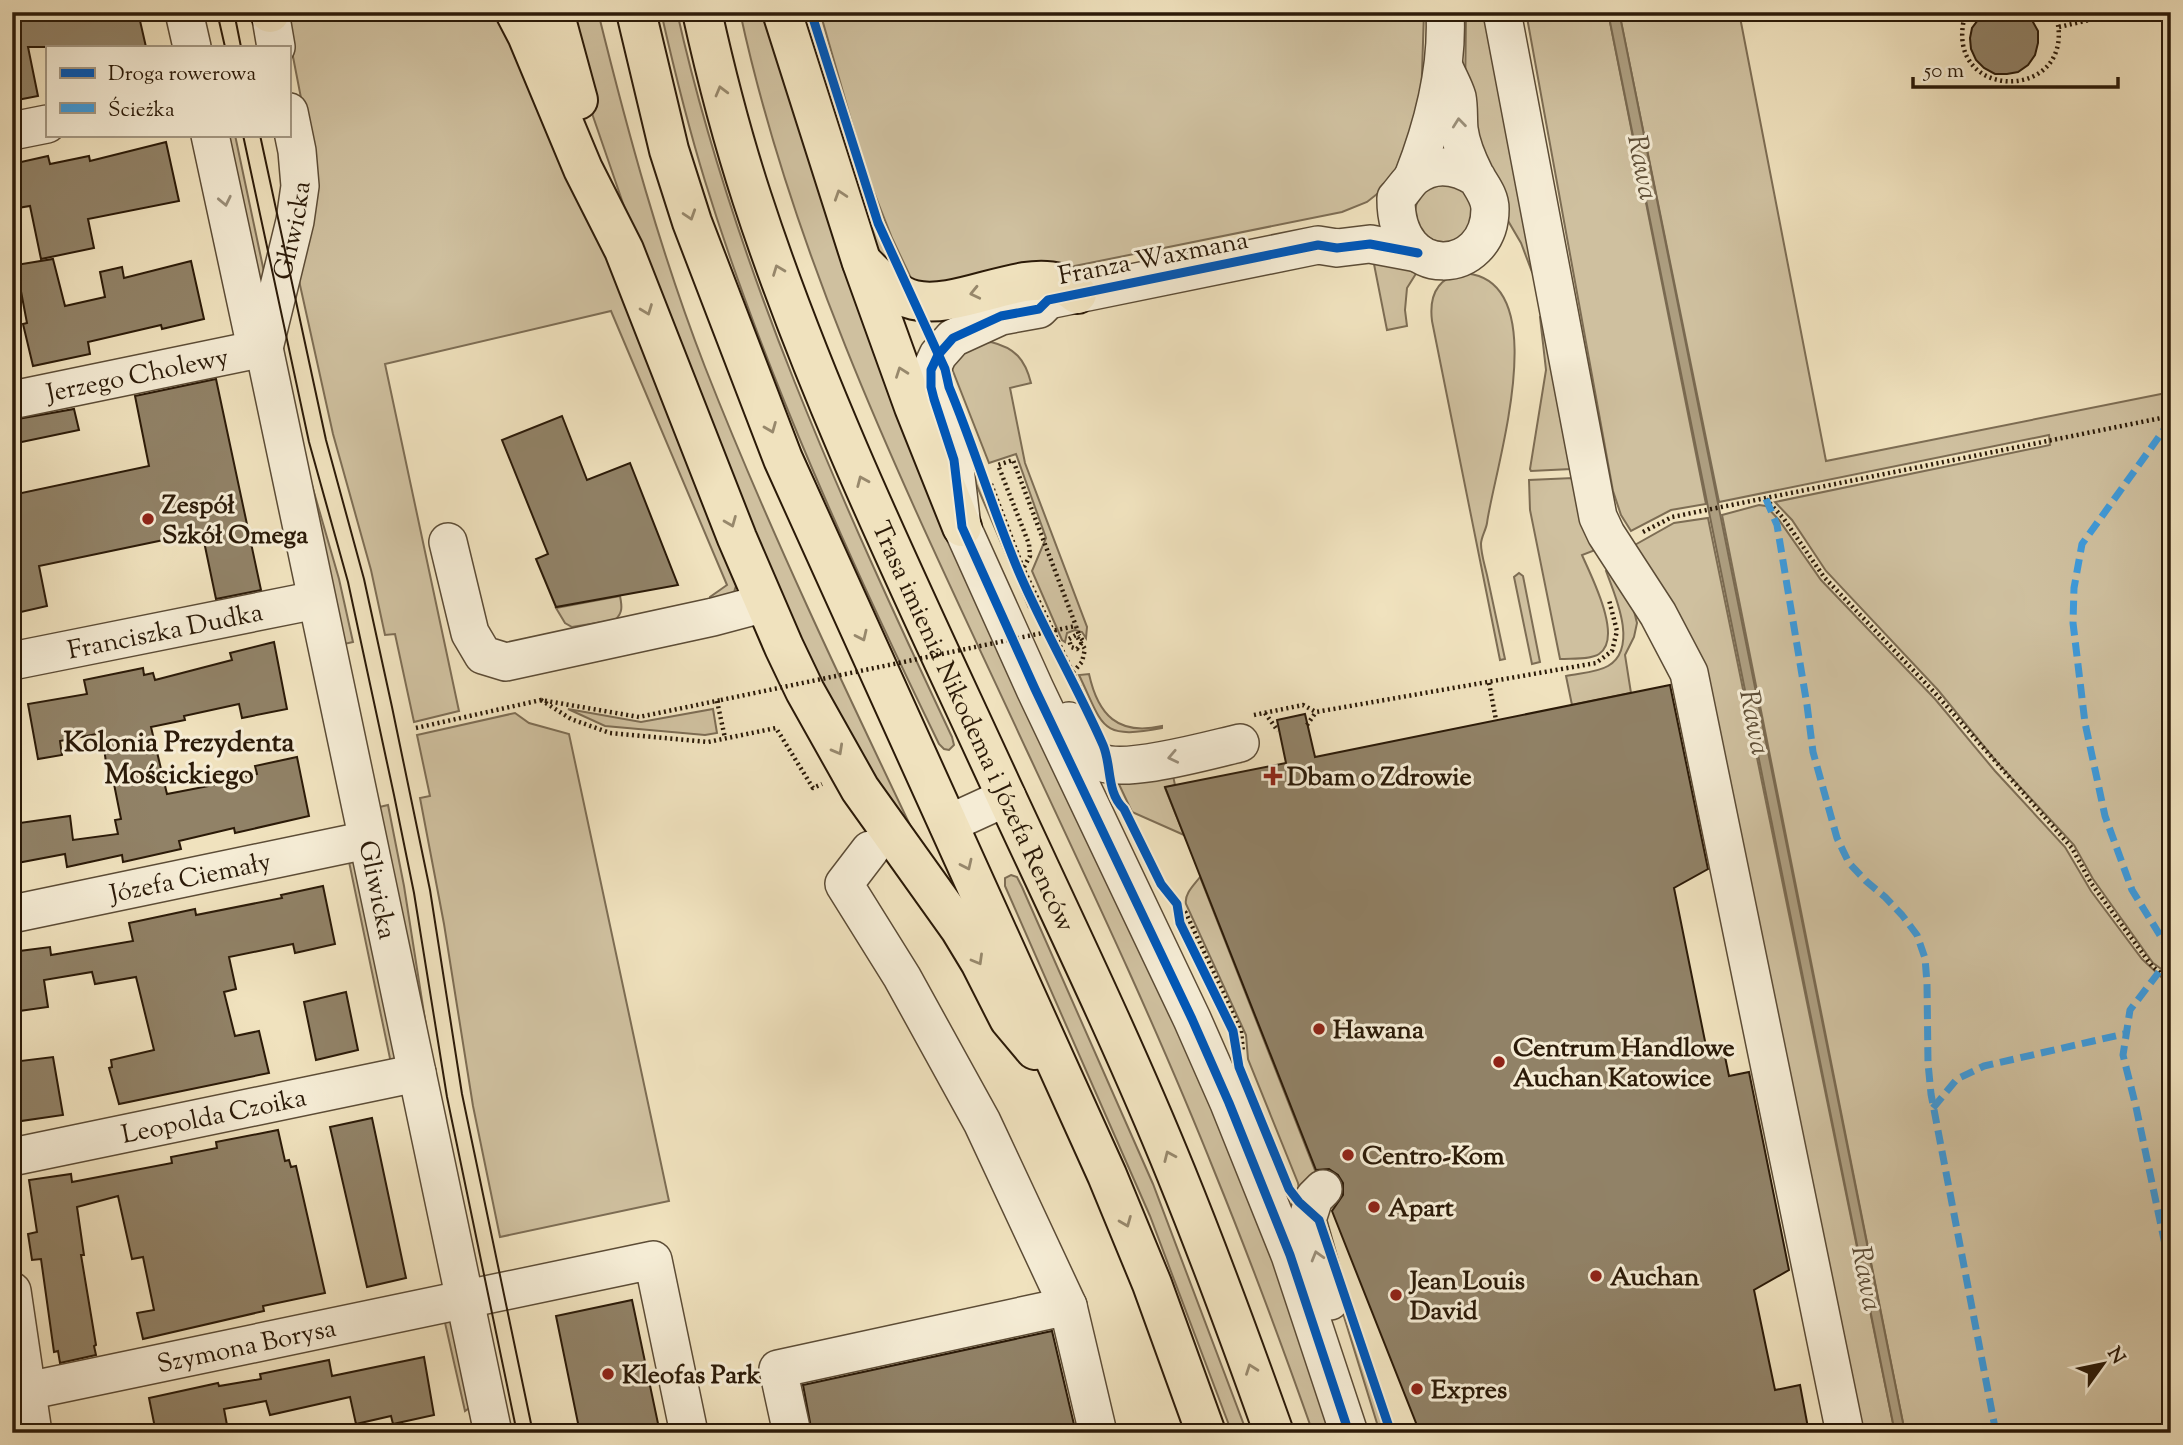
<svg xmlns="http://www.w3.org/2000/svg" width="2183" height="1445" viewBox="0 0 2183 1445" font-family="'Sorts Mill Goudy',serif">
<rect width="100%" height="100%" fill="#f0e2be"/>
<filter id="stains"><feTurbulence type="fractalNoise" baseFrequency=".00286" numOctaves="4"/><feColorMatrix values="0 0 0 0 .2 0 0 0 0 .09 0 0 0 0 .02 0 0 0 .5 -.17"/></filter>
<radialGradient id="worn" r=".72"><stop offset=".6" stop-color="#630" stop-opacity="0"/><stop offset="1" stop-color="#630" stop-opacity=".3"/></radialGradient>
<g fill="#cfc09f" stroke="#7d6d54" stroke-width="2">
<polygon points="288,12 500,12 586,198 737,583 734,592 711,602 710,597 727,585 611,311 385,364 459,711 414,722 395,634 385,635 371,570 333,434 296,267 314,165 288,31"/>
<path d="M 564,12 L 598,12 C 628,133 660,251 705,367 C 769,530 845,689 920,846 L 816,685 L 637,244 L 585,93 Z"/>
<path d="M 661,12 L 677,12 C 734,266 842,503 952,737 L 954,745 L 949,750 L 944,749 L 939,744 C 852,565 764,372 705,181 C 688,126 674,69 661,12 Z"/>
<path d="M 740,12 L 767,12 L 1131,922 L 1255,1202 L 1334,1433 L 1313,1433 C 1282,1345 1250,1259 1215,1173 C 1158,1030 1092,890 1027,751 C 916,511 796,272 740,12 Z"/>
<polygon points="798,12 806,12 859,179 899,286 883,270"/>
<polygon points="820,12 1424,12 1421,103 1391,183 1367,202 1342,212 936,294 918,293 892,238 866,172"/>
<polygon points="1466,12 1486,12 1535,271 1532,272 1521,243 1507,219 1465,101"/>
<polygon points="1526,12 1608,12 1706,504 1671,510 1631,531 1621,515 1613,491"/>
<polygon points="1619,12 1739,12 1826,461 2171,392 2171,976 2153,963 2093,879 2074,845 1996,761 1938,690 1826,571 1792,520 1775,502 2050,445 2049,435 1719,502"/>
<polygon points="229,135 235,135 264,272 262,278 258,280"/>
<circle cx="1444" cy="213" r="29"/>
<polygon points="1372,254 1417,272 1407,288 1405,310 1407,326 1387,330"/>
<path d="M 1461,273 C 1559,275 1494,470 1487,523 C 1486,530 1481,537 1481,544 C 1481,554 1485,566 1487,575 C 1493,603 1499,631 1505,659 L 1500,660 L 1432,321 C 1429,297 1436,279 1461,273 Z"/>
<polygon points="1543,315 1571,469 1531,471 1530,469 1546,370 1540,317"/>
<path d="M 991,342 C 1015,348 1025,359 1031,383 L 1010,388 L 1025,463 L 1087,627 L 1086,638 L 1082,632 L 1075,630 L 1067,633 L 1065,642 L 1062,640 L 1032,571 L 1046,538 L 1016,454 L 989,463 L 949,361 L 980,343 Z"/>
<polygon points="958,414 1029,608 956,437"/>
<polygon points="307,468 339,579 353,642 340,645"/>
<path d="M 1573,478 L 1598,549 L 1582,555 C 1590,574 1624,638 1599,654 C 1590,660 1571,658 1560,659 L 1530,510 L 1529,480 Z"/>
<polygon points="1759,505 1766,506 1779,520 1821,580 1935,699 1995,771 2065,847 2091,891 2142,959 2171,986 2171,1433 1905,1433 1722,515"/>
<path d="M 1708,518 L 1895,1433 L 1857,1433 L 1694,646 C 1677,605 1656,582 1633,546 L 1674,523 Z"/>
<path d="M 1608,570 L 1634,611 L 1637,623 L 1634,637 L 1625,655 L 1631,693 L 1572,705 L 1566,676 C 1579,673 1596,673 1608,666 C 1639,648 1615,595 1606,571 Z"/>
<polygon points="1519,573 1523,576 1540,662 1532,664 1514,577"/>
<path d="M 620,596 C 622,606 623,613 615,620 L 572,627 L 565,623 L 556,608 Z"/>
<path d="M 1089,674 C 1098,715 1118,736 1162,726 L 1162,728 C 1099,740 1104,727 1079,675 Z"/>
<polygon points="568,709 641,722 713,709 717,733 705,735 605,726"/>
<polygon points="515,713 529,723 569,734 669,1201 500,1237 473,1106 444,924 420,798 430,796 417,735"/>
<polygon points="1172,771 1175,785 1165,788 1184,835 1132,812 1117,780"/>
<polygon points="388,805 404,886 432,1064 375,808"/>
<polygon points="348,857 357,862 399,1057 392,1068"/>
<polygon points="1011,875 1017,877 1022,887 1153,1184 1247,1433 1232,1433 1150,1216 1005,886 1005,878"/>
<path d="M 1200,877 L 1318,1178 L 1300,1195 L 1298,1183 L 1248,1059 L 1246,1035 L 1186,904 C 1184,894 1194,885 1200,877 Z"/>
<polygon points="1333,1262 1386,1433 1380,1433 1341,1307"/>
<polygon points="443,1314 453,1318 472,1406 465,1411"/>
</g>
<polygon fill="#ad9e80" stroke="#796950" stroke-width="2" points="1608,12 1619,12 1622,26 1905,1433 1895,1433"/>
<g fill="#918267" stroke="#2b1a08" stroke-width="2">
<polygon points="16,12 138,12 146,47 28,47 38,96 12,101 12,23 18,22"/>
<polygon points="1984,12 2025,12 2033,22 2038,31 2038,43 2035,55 2028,65 2018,72 2007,74 1995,74 1984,68 1976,60 1971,49 1970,38 1972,28"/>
<polygon points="166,142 179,201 88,219 94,248 41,259 30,206 12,209 12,164 48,156 50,164 89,156 90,161"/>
<polygon points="53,259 65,306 105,297 100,272 122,267 124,278 191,261 204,319 162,329 161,325 88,342 90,354 33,366 23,324 27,323 16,265"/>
<polygon points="216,379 261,590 216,599 202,532 39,566 47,606 12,614 12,495 149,466 135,396"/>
<polygon points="74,409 79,430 12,444 12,420"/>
<polygon points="562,416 587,480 630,463 678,585 556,607 536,559 548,554 502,440"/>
<polygon points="274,642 287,709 242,718 239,704 184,716 185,720 151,727 167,794 214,785 214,782 257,774 255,766 297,757 309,816 235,833 234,828 179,841 181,849 123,862 122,855 67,867 65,854 12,864 12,824 70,816 73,840 118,834 115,820 121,819 111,769 107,770 102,733 60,741 62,755 38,759 28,704 87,694 84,680 143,668 144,675 153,673 155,680 232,660 230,653"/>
<polygon points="1670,685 1708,869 1674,888 1707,1051 1723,1047 1729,1076 1749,1072 1789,1270 1754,1290 1775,1390 1800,1385 1809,1433 1420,1433 1332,1211 1343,1195 1343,1183 1338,1175 1329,1169 1316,1170 1165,787 1286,763 1277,720 1305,714 1315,757"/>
<polygon points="323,886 335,944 295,953 293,944 229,957 236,989 224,992 235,1036 259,1031 269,1073 119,1104 109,1068 112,1067 111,1060 154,1050 136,977 95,984 92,972 44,980 48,1007 12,1012 12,952 50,947 51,955 133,941 129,923 195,909 196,915 282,898 281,895"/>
<polygon points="346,992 358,1050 316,1060 304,1002"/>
<polygon points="53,1057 63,1115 21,1121 12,1062"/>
<polygon points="372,1118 406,1278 367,1287 330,1127"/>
<polygon points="278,1130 285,1161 289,1160 291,1167 296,1166 325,1293 263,1306 264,1311 143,1339 137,1313 154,1310 143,1257 132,1259 118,1196 77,1207 84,1255 81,1255 96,1345 94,1346 96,1355 60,1363 58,1351 54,1352 41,1259 32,1260 28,1234 37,1232 29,1180 71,1174 72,1182 172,1163 171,1157 217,1148 216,1142"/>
<polygon points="632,1300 660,1433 580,1433 556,1316"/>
<polygon points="1052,1331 1076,1433 812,1433 803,1385"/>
<polygon points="424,1357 434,1415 393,1424 391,1416 356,1424 350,1397 270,1415 266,1401 224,1409 227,1425 191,1433 156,1433 149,1398 218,1383 219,1386 261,1379 260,1374 329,1360 332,1376"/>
</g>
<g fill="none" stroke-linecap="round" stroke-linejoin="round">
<defs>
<g id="minor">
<polyline points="184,12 192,47"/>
<polyline points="270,12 276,47"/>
<polyline points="1502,12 1598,517 1606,534 1658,614 1689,673 1845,1433"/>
<path d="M 1444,67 C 1448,77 1454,87 1457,97 C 1459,107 1458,119 1459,129 C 1461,145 1468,161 1475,175 C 1481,186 1490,196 1490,209 C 1490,276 1395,284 1396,198 C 1402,192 1408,182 1414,177 C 1434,161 1458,166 1477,178"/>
<polyline points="12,131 47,124"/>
<path id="s1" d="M 210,135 L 253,334 L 264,348 L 493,1433"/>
<path d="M 1413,177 C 1433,126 1448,68 1445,12"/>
<path id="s2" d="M 264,348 L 295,221 L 300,186 L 297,151 L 289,112"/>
<path id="s3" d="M 12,400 L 264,348"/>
<polyline points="448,542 470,633 483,655 506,662 713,617 765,603"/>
<path id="s4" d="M 12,661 L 316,600"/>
<path d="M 1069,721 C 1075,730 1088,756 1097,761 C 1123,775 1209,750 1240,743"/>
<polyline points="948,824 1007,797"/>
<polyline points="870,850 844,884 902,977 982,1122 1068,1306"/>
<path id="s5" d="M 12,914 L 367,840"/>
<path id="s6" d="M 12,1157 L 417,1073"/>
<polyline points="1323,1189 1314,1198 1307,1220 1330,1301"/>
<polyline points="12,1291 33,1433"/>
<path id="s7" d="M 27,1391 L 653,1260 L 689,1433"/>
<polyline points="792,1433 778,1369 1068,1306 1098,1433"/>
<polyline points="1349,1433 1290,1255 1229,1103 1192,1019 1035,689 962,527 954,460 934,399 931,387 931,370 938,355 953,338 1001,316 1039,309 1048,300 1318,245 1337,248 1370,244 1418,253"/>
</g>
<g id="major">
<polyline points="515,12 527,35 583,169 624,250 737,538 784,647 805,691 860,789 960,929 980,962 1009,1019 1035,1050"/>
<polyline points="554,12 578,100"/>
<polyline points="636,12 669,150 692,222 783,459 1107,1175 1152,1284 1206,1433"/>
<path id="s8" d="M 702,12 C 716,75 732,137 752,198 C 819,403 915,598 1005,794 C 1063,919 1124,1045 1176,1173 C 1211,1259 1243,1346 1274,1433"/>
<polyline points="782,12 861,260 914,407 962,527"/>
<polyline points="270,13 270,12"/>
<path d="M 862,262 C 877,276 893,295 914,300 C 957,310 1018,271 1059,283 C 1065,285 1072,290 1077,294"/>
</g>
</defs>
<use href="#minor" stroke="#5c4c36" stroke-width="40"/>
<use href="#major" stroke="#2b1a08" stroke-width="42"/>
<g stroke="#2b1a08" stroke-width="4.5" stroke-dasharray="2 3.5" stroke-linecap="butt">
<path d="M 1966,12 C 1937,105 2084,104 2055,12"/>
<polyline points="2165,12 2171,28"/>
<polyline points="2059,27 2094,19"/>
<polyline points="991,484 1023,568 1083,694"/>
<polyline points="1766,499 1784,519 1824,577 1935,693 2072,848 2091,883 2152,966 2171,982"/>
<polyline points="1643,532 1672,517 2171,416"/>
<polyline points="1024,567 1030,556 1029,544 998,465 1013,460 1076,626"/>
<polyline points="1073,672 1082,662 1085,649 1076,635 1069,639 1071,647 1077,649 1083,641 1079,635"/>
<polyline points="1489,683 1496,720"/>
<polyline points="541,700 571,719 610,733 708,742 776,728 813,788 822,784"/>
<polyline points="717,701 725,738"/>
<polyline points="1265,713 1278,731"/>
<polyline points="1254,715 1303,705 1316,712 1596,663 1612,651 1617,631 1609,600"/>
<polyline points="1307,725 1316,712"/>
<polyline points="416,728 541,700 639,717 721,700"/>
<polyline points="1177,904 1186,913 1241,1031 1243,1052"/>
</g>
<use href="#minor" stroke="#f5ecd5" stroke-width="37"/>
<use href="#major" stroke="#f0e2be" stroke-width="38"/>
<g stroke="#2b1a08" stroke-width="2">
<polyline points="217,12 225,47"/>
<polyline points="234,12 241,47"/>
<polyline points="243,135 309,442 348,582 394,795 414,893 447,1097 517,1433"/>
<polyline points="260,135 326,440 364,579 392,707 430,890 462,1094 533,1433"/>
</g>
<polyline stroke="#2b1a08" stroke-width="4.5" stroke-dasharray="2 3.5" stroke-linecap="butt" points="721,700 1076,626 1079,635"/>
<g stroke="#3d9bdd" stroke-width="7" stroke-dasharray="14 7" stroke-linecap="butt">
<polyline points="2171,420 2082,544 2074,588 2073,623 2085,723 2105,816 2132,890 2171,953"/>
<polyline points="1766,499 1777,525 1807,705 1813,752 1837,838 1849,863 1866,881 1885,897 1902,915 1917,935 1925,958 1927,983 1928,1063 1931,1094 1996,1433"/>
<polyline points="2159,972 2130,1010 2123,1055 2136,1107 2171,1273"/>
<polyline points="1933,1108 1957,1079 1984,1066 2124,1034"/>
</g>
<defs>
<g id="cycleway">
<path d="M 811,12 L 878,223 L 945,369 L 949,387 C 975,449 994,515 1021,577 C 1046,634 1078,688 1103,745 C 1112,766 1106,792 1124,809 L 1161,884 L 1177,904 L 1180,923 L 1233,1031 L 1239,1067 L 1289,1189 L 1299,1202 L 1319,1220 L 1391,1433"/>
<polyline points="1349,1433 1290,1255 1229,1103 1192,1019 1035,689 962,527 954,460 934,399 931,387 931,370 938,355 953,338 1001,316 1039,309 1048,300 1318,245 1337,248 1370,244 1418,253"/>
</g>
</defs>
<use href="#cycleway" stroke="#f5ecd5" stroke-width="13"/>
<use href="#cycleway" stroke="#0057b8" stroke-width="9"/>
</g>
<defs><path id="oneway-chevron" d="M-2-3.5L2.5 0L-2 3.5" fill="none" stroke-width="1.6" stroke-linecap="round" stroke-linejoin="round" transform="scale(1.75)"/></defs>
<g stroke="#97886c">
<use href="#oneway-chevron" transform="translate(721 91) rotate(-105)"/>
<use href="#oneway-chevron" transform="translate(840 195) rotate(-108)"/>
<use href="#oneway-chevron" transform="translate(690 215) rotate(72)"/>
<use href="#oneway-chevron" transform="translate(778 270) rotate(-111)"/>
<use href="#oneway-chevron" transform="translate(975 293) rotate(167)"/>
<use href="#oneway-chevron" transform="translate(647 310) rotate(69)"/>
<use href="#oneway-chevron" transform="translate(901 372) rotate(-110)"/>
<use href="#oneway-chevron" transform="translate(771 428) rotate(68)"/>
<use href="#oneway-chevron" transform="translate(862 481) rotate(-113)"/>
<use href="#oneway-chevron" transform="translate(731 522) rotate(68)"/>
<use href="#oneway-chevron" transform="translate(862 636) rotate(65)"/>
<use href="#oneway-chevron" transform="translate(838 750) rotate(61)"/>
<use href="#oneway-chevron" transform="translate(967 865) rotate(65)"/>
<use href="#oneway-chevron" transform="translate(978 960) rotate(60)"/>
<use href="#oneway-chevron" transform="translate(1169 1156) rotate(-114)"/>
<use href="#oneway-chevron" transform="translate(1126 1222) rotate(68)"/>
<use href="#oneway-chevron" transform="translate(1251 1369) rotate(-110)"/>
</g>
<g stroke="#9a8e79">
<use href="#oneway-chevron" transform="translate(1459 123) rotate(-96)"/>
<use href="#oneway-chevron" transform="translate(225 201) rotate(78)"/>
<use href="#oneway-chevron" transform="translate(1173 757) rotate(168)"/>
<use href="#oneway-chevron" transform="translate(1317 1256) rotate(-106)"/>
</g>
<g fill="#8f2418" stroke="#f5ecd5" stroke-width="2.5">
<circle cx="148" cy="519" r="7"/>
<path d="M1269.5 765.5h7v7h7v7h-7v7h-7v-7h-7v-7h7z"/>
<circle cx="1319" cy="1029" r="7"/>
<circle cx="1499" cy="1062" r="7"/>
<circle cx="1348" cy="1155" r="7"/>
<circle cx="1374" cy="1207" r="7"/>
<circle cx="1596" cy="1276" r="7"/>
<circle cx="1396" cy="1295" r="7"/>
<circle cx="608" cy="1374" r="7"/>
<circle cx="1417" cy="1389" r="7"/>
</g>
<g text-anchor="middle" stroke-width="6" stroke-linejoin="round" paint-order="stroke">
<g font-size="26" fill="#2b1a08" stroke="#f5ecd5">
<text dy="9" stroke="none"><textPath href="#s2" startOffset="121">Gliwicka</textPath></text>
<text transform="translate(1153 257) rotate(-11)" y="9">Franza Waxmana</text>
<text dy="9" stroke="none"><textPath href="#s3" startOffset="128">Jerzego Cholewy</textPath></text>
<text dy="9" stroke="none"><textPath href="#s4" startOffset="156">Franciszka Dudka</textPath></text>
<text dy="9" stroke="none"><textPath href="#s8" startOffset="766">Trasa imienia Nikodema i Józefa Renców</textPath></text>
<text dy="9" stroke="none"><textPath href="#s5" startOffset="182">Józefa Ciemały</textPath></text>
<text dy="9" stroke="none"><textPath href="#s1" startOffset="775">Gliwicka</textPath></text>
<text dy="9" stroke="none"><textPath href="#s6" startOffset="206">Leopolda Czoika</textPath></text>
<text dy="9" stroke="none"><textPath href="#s7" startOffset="224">Szymona Borysa</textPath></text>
</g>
<g font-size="26" font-weight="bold" fill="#2b1a08" stroke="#f5ecd5" text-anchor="start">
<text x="162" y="513">Zespół<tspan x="162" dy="30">Szkół Omega</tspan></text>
<text x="1287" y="785">Dbam o Zdrowie</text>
<text x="1333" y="1038">Hawana</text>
<text x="1513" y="1056">Centrum Handlowe<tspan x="1513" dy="30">Auchan Katowice</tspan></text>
<text x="1362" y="1164">Centro-Kom</text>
<text x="1388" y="1216">Apart</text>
<text x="1610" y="1285">Auchan</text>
<text x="1410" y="1289">Jean Louis<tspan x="1410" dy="30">David</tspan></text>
<text x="622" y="1383">Kleofas Park</text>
<text x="1431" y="1398">Expres</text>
</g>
<g font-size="28" font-style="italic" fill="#5f4f38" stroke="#f5ecd5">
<text transform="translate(1644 167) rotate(79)" y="10">Rawa</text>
<text transform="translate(1756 722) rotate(79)" y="10">Rawa</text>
<text transform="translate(1868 1278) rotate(79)" y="10">Rawa</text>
</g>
<g font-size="28" font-weight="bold" fill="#2b1a08" stroke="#f5ecd5">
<text x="179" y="751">Kolonia Prezydenta<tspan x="179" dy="32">Mościckiego</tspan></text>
</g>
</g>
<rect width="2183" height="1445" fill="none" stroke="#f0e2be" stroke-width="42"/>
<rect x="14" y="14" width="2155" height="1417" fill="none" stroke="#2b1a08" stroke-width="3.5"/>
<rect x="21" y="21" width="2141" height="1403" fill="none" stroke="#2b1a08" stroke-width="2"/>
<rect x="46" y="46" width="245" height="91" fill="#f5ecd5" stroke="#a49883" stroke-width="2"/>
<rect x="60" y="68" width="35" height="10" fill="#0057b8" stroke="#a49883" stroke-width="2"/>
<text x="108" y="80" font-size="21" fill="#2b1a08">Droga rowerowa</text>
<rect x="60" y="103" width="35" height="10" fill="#3d9bdd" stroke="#a49883" stroke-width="2"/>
<text x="108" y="116" font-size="21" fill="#2b1a08">Ścieżka</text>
<g transform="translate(2103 1364) rotate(57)" stroke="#f5ecd5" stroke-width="5" paint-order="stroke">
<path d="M0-5L12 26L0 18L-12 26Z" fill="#2b1a08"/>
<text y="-10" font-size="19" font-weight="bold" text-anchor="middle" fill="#2b1a08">N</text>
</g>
<path d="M1913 77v10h205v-10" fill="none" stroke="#2b1a08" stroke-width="3.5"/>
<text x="1924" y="77" font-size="21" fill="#2b1a08" stroke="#f5ecd5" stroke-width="5" paint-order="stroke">50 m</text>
<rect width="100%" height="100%" filter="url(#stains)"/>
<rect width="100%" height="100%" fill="url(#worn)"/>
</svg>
